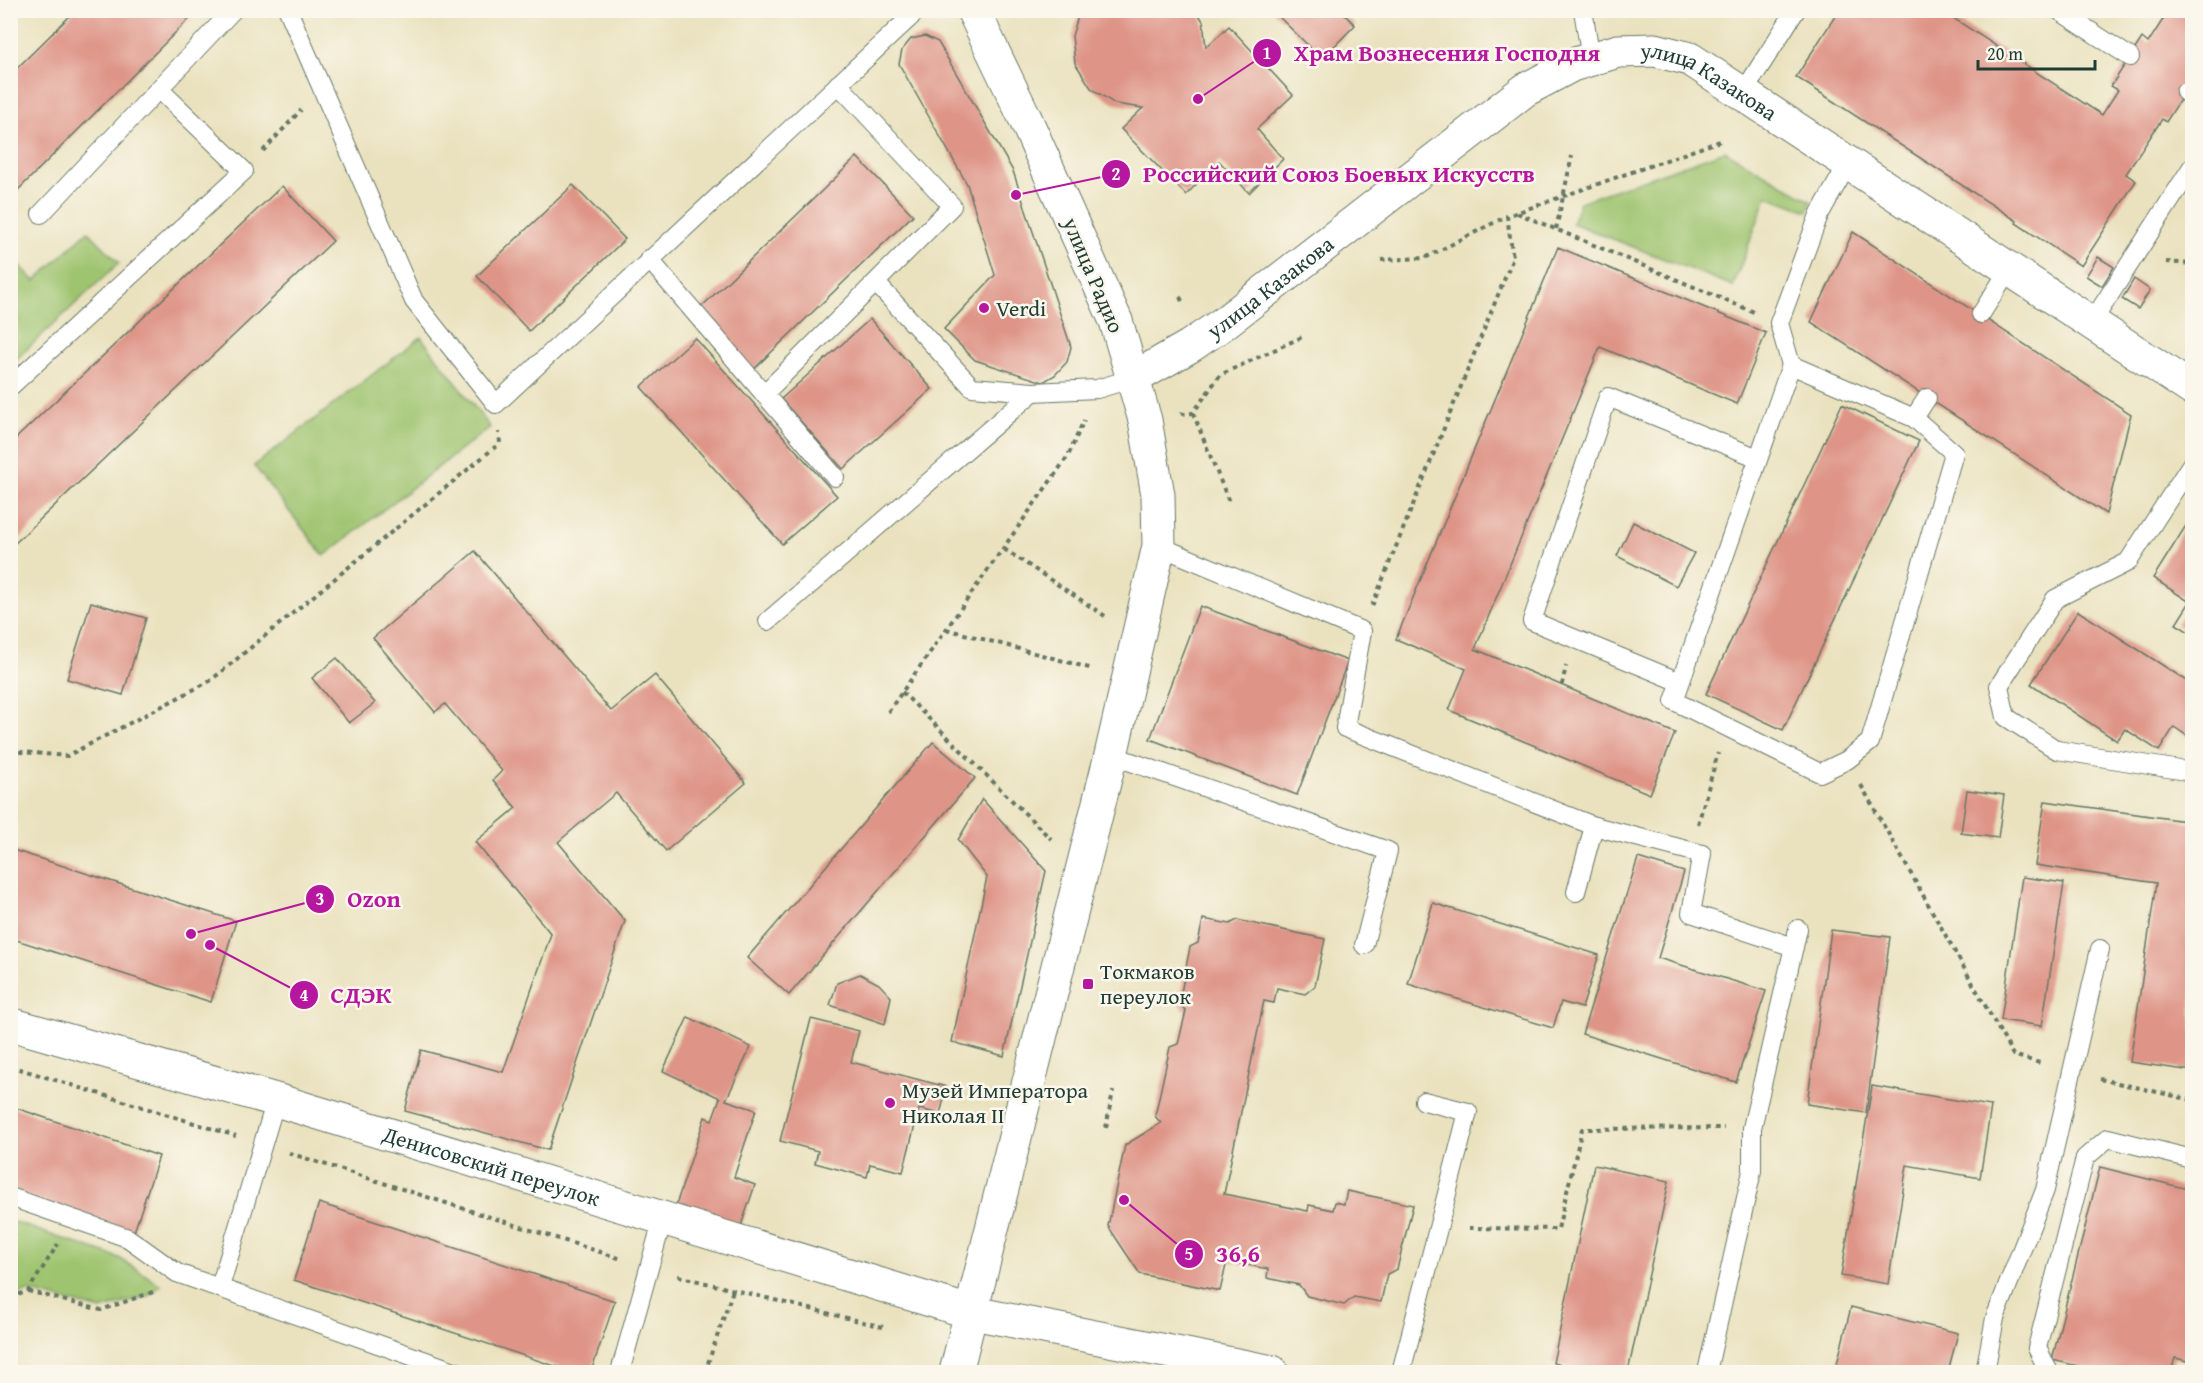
<svg xmlns="http://www.w3.org/2000/svg" width="2203" height="1383" viewBox="0 0 2203 1383" font-family="'Gentium Book Plus',serif">
<rect width="100%" height="100%" fill="#fbf7ec"/>
<filter id="ink" filterUnits="userSpaceOnUse"><feTurbulence type="fractalNoise" baseFrequency=".0167" numOctaves="2"/><feDisplacementMap in="SourceGraphic" scale="12" xChannelSelector="R" yChannelSelector="G"/><feConvolveMatrix kernelMatrix="1 2 1 2 8 2 1 2 1" color-interpolation-filters="sRGB"/></filter>
<filter id="wash" filterUnits="userSpaceOnUse"><feTurbulence type="fractalNoise" baseFrequency=".008" numOctaves="4" result="noise"/><feDisplacementMap in="SourceGraphic" scale="24" xChannelSelector="R" yChannelSelector="G"/><feGaussianBlur stdDeviation="1.35" result="paint"/><feColorMatrix in="noise" values="0 0 0 0 0 0 0 0 0 0 0 0 0 0 0 0 0 1.4 0 .05"/><feComposite in="paint" operator="in"/></filter>
<g filter="url(#wash)">
<rect width="100%" height="100%" fill="#eae2bf"/>
<g fill="#9fc46f" stroke="#5f8052" stroke-width="1.5">
<polygon points="1725,151 1811,201 1808,211 1767,196 1733,286 1572,223 1580,202"/>
<polygon points="88,231 119,263 11,364 11,257 35,281"/>
<polygon points="421,337 490,427 324,556 254,466"/>
<polygon points="11,1221 119,1258 161,1285 150,1295 101,1310 28,1291 11,1298"/>
</g>
<g id="blocks">
<g fill="#de9487">
<polygon points="76,10 198,10 14,194 10,191 10,75"/>
<polygon points="1080,10 1196,10 1203,21 1206,47 1229,26 1293,95 1257,129 1283,159 1249,193 1219,161 1186,195 1121,129 1143,108 1115,104 1091,88 1075,63 1072,36"/>
<polygon points="1272,10 1340,10 1355,25 1322,59"/>
<polygon points="1839,10 1941,10 2102,115 2118,90 2111,86 2142,38 2148,43 2169,10 2192,10 2192,81 2166,122 2162,119 2126,174 2136,181 2081,266 2016,223 2017,221 1796,77"/>
<polygon points="925,36 938,42 1013,171 1071,347 1067,362 1055,375 1043,382 975,360 944,329 995,275 967,184 899,64 902,50 911,39"/>
<polygon points="857,157 913,215 753,370 696,312"/>
<polygon points="573,185 625,239 529,331 477,276"/>
<polygon points="282,186 333,241 10,548 10,444"/>
<polygon points="1853,232 2131,414 2106,514 1811,322"/>
<polygon points="1558,247 1766,333 1737,404 1600,347 1475,649 1675,733 1650,794 1449,710 1466,669 1396,639"/>
<polygon points="2098,257 2114,267 2102,286 2086,276"/>
<polygon points="2134,279 2150,290 2138,309 2122,299"/>
<polygon points="870,319 932,389 843,469 781,399"/>
<polygon points="695,338 837,496 782,544 641,387"/>
<polygon points="1842,404 1919,441 1783,730 1706,694"/>
<polygon points="2192,516 2192,634 2176,624 2190,602 2153,578"/>
<polygon points="1633,522 1694,553 1676,586 1617,556"/>
<polygon points="475,551 611,711 655,675 746,783 666,851 616,793 558,842 625,921 548,1150 405,1111 421,1050 503,1072 551,934 475,842 516,808 493,780 502,771 445,704 435,712 373,638"/>
<polygon points="91,602 146,618 123,695 67,679"/>
<polygon points="1200,606 1348,661 1297,795 1150,739"/>
<polygon points="2078,611 2192,684 2192,739 2174,727 2159,751 2125,729 2117,741 2031,684"/>
<polygon points="337,658 375,703 349,723 312,678"/>
<polygon points="933,742 975,778 789,995 747,958"/>
<polygon points="1967,790 2004,795 1998,838 1961,833"/>
<polygon points="982,799 1046,871 1004,1056 952,1042 987,877 958,840"/>
<polygon points="2045,801 2192,822 2192,1071 2130,1062 2156,883 2035,865"/>
<polygon points="10,849 236,921 211,1002 10,938"/>
<polygon points="1638,858 1684,872 1658,958 1766,991 1736,1082 1582,1034"/>
<polygon points="2022,877 2064,883 2042,1026 2001,1020"/>
<polygon points="1433,903 1599,955 1582,1008 1561,1002 1553,1028 1408,984"/>
<polygon points="1203,919 1230,924 1237,920 1325,939 1315,986 1305,994 1277,988 1274,1003 1264,1001 1224,1194 1308,1211 1309,1205 1333,1210 1335,1202 1344,1204 1347,1191 1413,1205 1397,1269 1387,1274 1381,1302 1354,1297 1344,1305 1307,1296 1299,1285 1267,1278 1268,1269 1227,1261 1220,1291 1140,1274 1108,1226 1125,1145 1161,1123 1155,1116 1170,1047 1178,1044 1186,1011 1179,1003 1190,947 1198,943"/>
<polygon points="1831,930 1890,937 1866,1113 1807,1104"/>
<polygon points="860,974 879,984 891,997 885,1024 830,1005 837,983"/>
<polygon points="688,1017 751,1047 726,1100 756,1110 734,1177 755,1185 741,1226 676,1205 705,1117 712,1120 720,1098 663,1071"/>
<polygon points="811,1019 859,1031 851,1062 947,1087 940,1114 919,1109 903,1172 870,1164 867,1177 815,1163 818,1151 780,1141"/>
<polygon points="1872,1086 1991,1106 1980,1178 1907,1165 1888,1284 1841,1276"/>
<polygon points="10,1106 159,1156 134,1232 10,1190"/>
<polygon points="1594,1165 1669,1181 1628,1372 1594,1372 1553,1363"/>
<polygon points="2100,1167 2192,1190 2192,1362 2175,1358 2171,1372 2104,1372 2052,1360"/>
<polygon points="319,1203 615,1301 591,1372 573,1372 294,1280"/>
<polygon points="1851,1307 1958,1333 1948,1372 1835,1372"/>
</g>
</g>
</g>
<g filter="url(#ink)">
<use href="#blocks" fill-opacity="0" stroke="#667765" stroke-width="1.5"/>
<g fill="none" stroke-linecap="round" stroke-linejoin="round">
<defs>
<g id="service">
<polyline points="288,10 414,301 496,404 918,10"/>
<polyline points="1583,10 1591,59"/>
<polyline points="2058,10 2130,57"/>
<polyline points="2185,92 2192,97"/>
<polyline points="1743,93 1796,10"/>
<polyline points="41,214 233,10"/>
<polyline points="649,259 835,477"/>
<polyline points="876,283 972,387 1033,392 1097,389 1134,378"/>
<polyline points="1981,314 2010,268"/>
<polyline points="2092,322 2192,167"/>
<polyline points="1791,365 1914,418 1954,453 1870,742 1847,760 1820,773 1674,701 1791,365 1779,323 1819,215 1849,162"/>
<polyline points="10,387 244,171 159,89"/>
<polyline points="764,394 952,206 838,84"/>
<polyline points="1914,418 1927,398"/>
<polyline points="2192,463 2128,562 2055,599 1999,686 2006,717 2057,750 2192,772"/>
<polyline points="1159,546 1362,631 1345,728 1594,826 1576,892"/>
<polyline points="768,621 1033,392"/>
<polyline points="1680,682 1532,621 1608,397 1758,458"/>
<polyline points="1111,755 1388,851 1364,945"/>
<polyline points="1594,826 1702,854 1691,913 1794,947"/>
<polyline points="10,1197 128,1238 177,1273 457,1372"/>
<polyline points="220,1287 276,1100"/>
<polyline points="620,1372 663,1218"/>
<polyline points="1401,1372 1468,1112 1424,1101"/>
<polyline points="1707,1372 1752,1171 1752,1128 1798,929"/>
<polyline points="1985,1372 1995,1318 2045,1190 2100,949"/>
<polyline points="2049,1372 2037,1348 2085,1158 2108,1138 2192,1159"/>
</g>
<g id="minor">
<path id="s1" d="M 10,1024 L 276,1100 L 973,1313 L 1272,1372"/>
</g>
<g id="tertiary">
<path id="s2" d="M 1134,378 L 1190,346 L 1224,323 L 1525,90 L 1572,65 L 1618,51 L 1655,50 L 1690,59 L 2192,389"/>
<polyline points="956,1372 1111,755 1159,546 1158,495 1145,420 1116,321 1025,118 973,10"/>
</g>
</defs>
<use href="#service" stroke="#667765" stroke-width="20"/>
<use href="#minor" stroke="#667765" stroke-width="35"/>
<use href="#tertiary" stroke="#667765" stroke-width="35"/>
<g stroke="#667765" stroke-width="4" stroke-dasharray="4.5 4.5" stroke-linecap="butt">
<polyline points="263,151 301,110"/>
<polyline points="1517,213 1754,312"/>
<polyline points="1556,229 1572,156"/>
<polyline points="1381,260 1425,258 1507,216"/>
<polyline points="2166,262 2192,264"/>
<polyline points="1180,297 1184,305"/>
<polyline points="1193,413 1229,502"/>
<polyline points="1181,414 1193,413 1220,375 1302,337"/>
<polyline points="1004,549 1105,616"/>
<polyline points="1372,606 1513,258 1507,216 1723,140"/>
<polyline points="946,629 1093,669"/>
<polyline points="1562,685 1566,666"/>
<polyline points="902,692 1051,839"/>
<polyline points="888,712 1068,456 1084,420"/>
<polyline points="10,751 67,756 210,681 500,443 499,432"/>
<polyline points="1861,785 2013,1055 2043,1064"/>
<polyline points="1698,824 1718,753"/>
<polyline points="10,1066 236,1136"/>
<polyline points="2100,1079 2192,1100"/>
<polyline points="1106,1128 1113,1091"/>
<polyline points="289,1153 622,1259"/>
<polyline points="1469,1228 1558,1229 1582,1129 1724,1128"/>
<polyline points="678,1276 883,1327"/>
<polyline points="28,1291 101,1310 153,1292"/>
<polyline points="10,1298 28,1291 58,1244"/>
<polyline points="705,1372 733,1290"/>
</g>
<use href="#service" stroke="#fff" stroke-width="18"/>
<use href="#minor" stroke="#fff" stroke-width="33"/>
<use href="#tertiary" stroke="#fff" stroke-width="33"/>
</g>
</g>
<g fill="#b5179e" stroke="#fbf7ec" stroke-width="2">
<circle cx="984" cy="308" r="6"/>
<rect x="1082" y="978" width="12" height="12" rx="3"/>
<circle cx="890" cy="1103" r="6"/>
</g>
<g text-anchor="middle" stroke-width="5" stroke-linejoin="round" paint-order="stroke">
<g font-size="22" fill="#1f3d34" stroke="#fbf7ec">
<text dy="8" stroke="none"><textPath href="#s2" startOffset="686">улица Казакова</textPath></text>
<text transform="translate(1094 275) rotate(67)" y="8">улица Радио</text>
<text dy="8" stroke="none"><textPath href="#s2" startOffset="164">улица Казакова</textPath></text>
<text dy="8" stroke="none"><textPath href="#s1" startOffset="502">Денисовский переулок</textPath></text>
</g>
<g font-size="22" fill="#1f3d34" stroke="#fbf7ec" text-anchor="start">
<text x="996" y="316">Verdi</text>
<text x="1100" y="979">Токмаков<tspan x="1100" dy="25">переулок</tspan></text>
<text x="902" y="1098">Музей Императора<tspan x="902" dy="25">Николая II</tspan></text>
</g>
</g>
<path fill="none" stroke="#b5179e" stroke-width="2" d="M1198 99L1267 53M1016 195L1116 174M191 934L320 899M210 945L304 995M1124 1200L1189 1254"/>
<g fill="#b5179e" stroke="#fbf7ec" stroke-width="2">
<circle cx="1198" cy="99" r="6"/>
<circle cx="1016" cy="195" r="6"/>
<circle cx="191" cy="934" r="6"/>
<circle cx="210" cy="945" r="6"/>
<circle cx="1124" cy="1200" r="6"/>
<circle cx="1267" cy="53" r="15"/>
<circle cx="1116" cy="174" r="15"/>
<circle cx="320" cy="899" r="15"/>
<circle cx="304" cy="995" r="15"/>
<circle cx="1189" cy="1254" r="15"/>
</g>
<g font-size="18" text-anchor="middle" font-weight="bold" fill="#fff">
<text x="1267" y="59">1</text>
<text x="1116" y="180">2</text>
<text x="320" y="905">3</text>
<text x="304" y="1001">4</text>
<text x="1189" y="1260">5</text>
</g>
<g font-size="24" text-anchor="middle" font-weight="bold" fill="#b5179e" stroke="#fbf7ec" stroke-width="5" stroke-linejoin="round" paint-order="stroke">
<text x="1447" y="61">Храм Вознесения Господня</text>
<text x="1339" y="182">Российский Союз Боевых Искусств</text>
<text x="374" y="907">Ozon</text>
<text x="361" y="1003">СДЭК</text>
<text x="1238" y="1262">36,6</text>
</g>
<rect width="2203" height="1383" fill="none" stroke="#fbf7ec" stroke-width="36"/>
<path d="M1978 60v9h117v-9" fill="none" stroke="#1f3d34" stroke-width="3"/>
<text x="1987" y="60" font-size="18" fill="#1f3d34" stroke="#fbf7ec" stroke-width="4.5" paint-order="stroke">20 m</text>
</svg>
